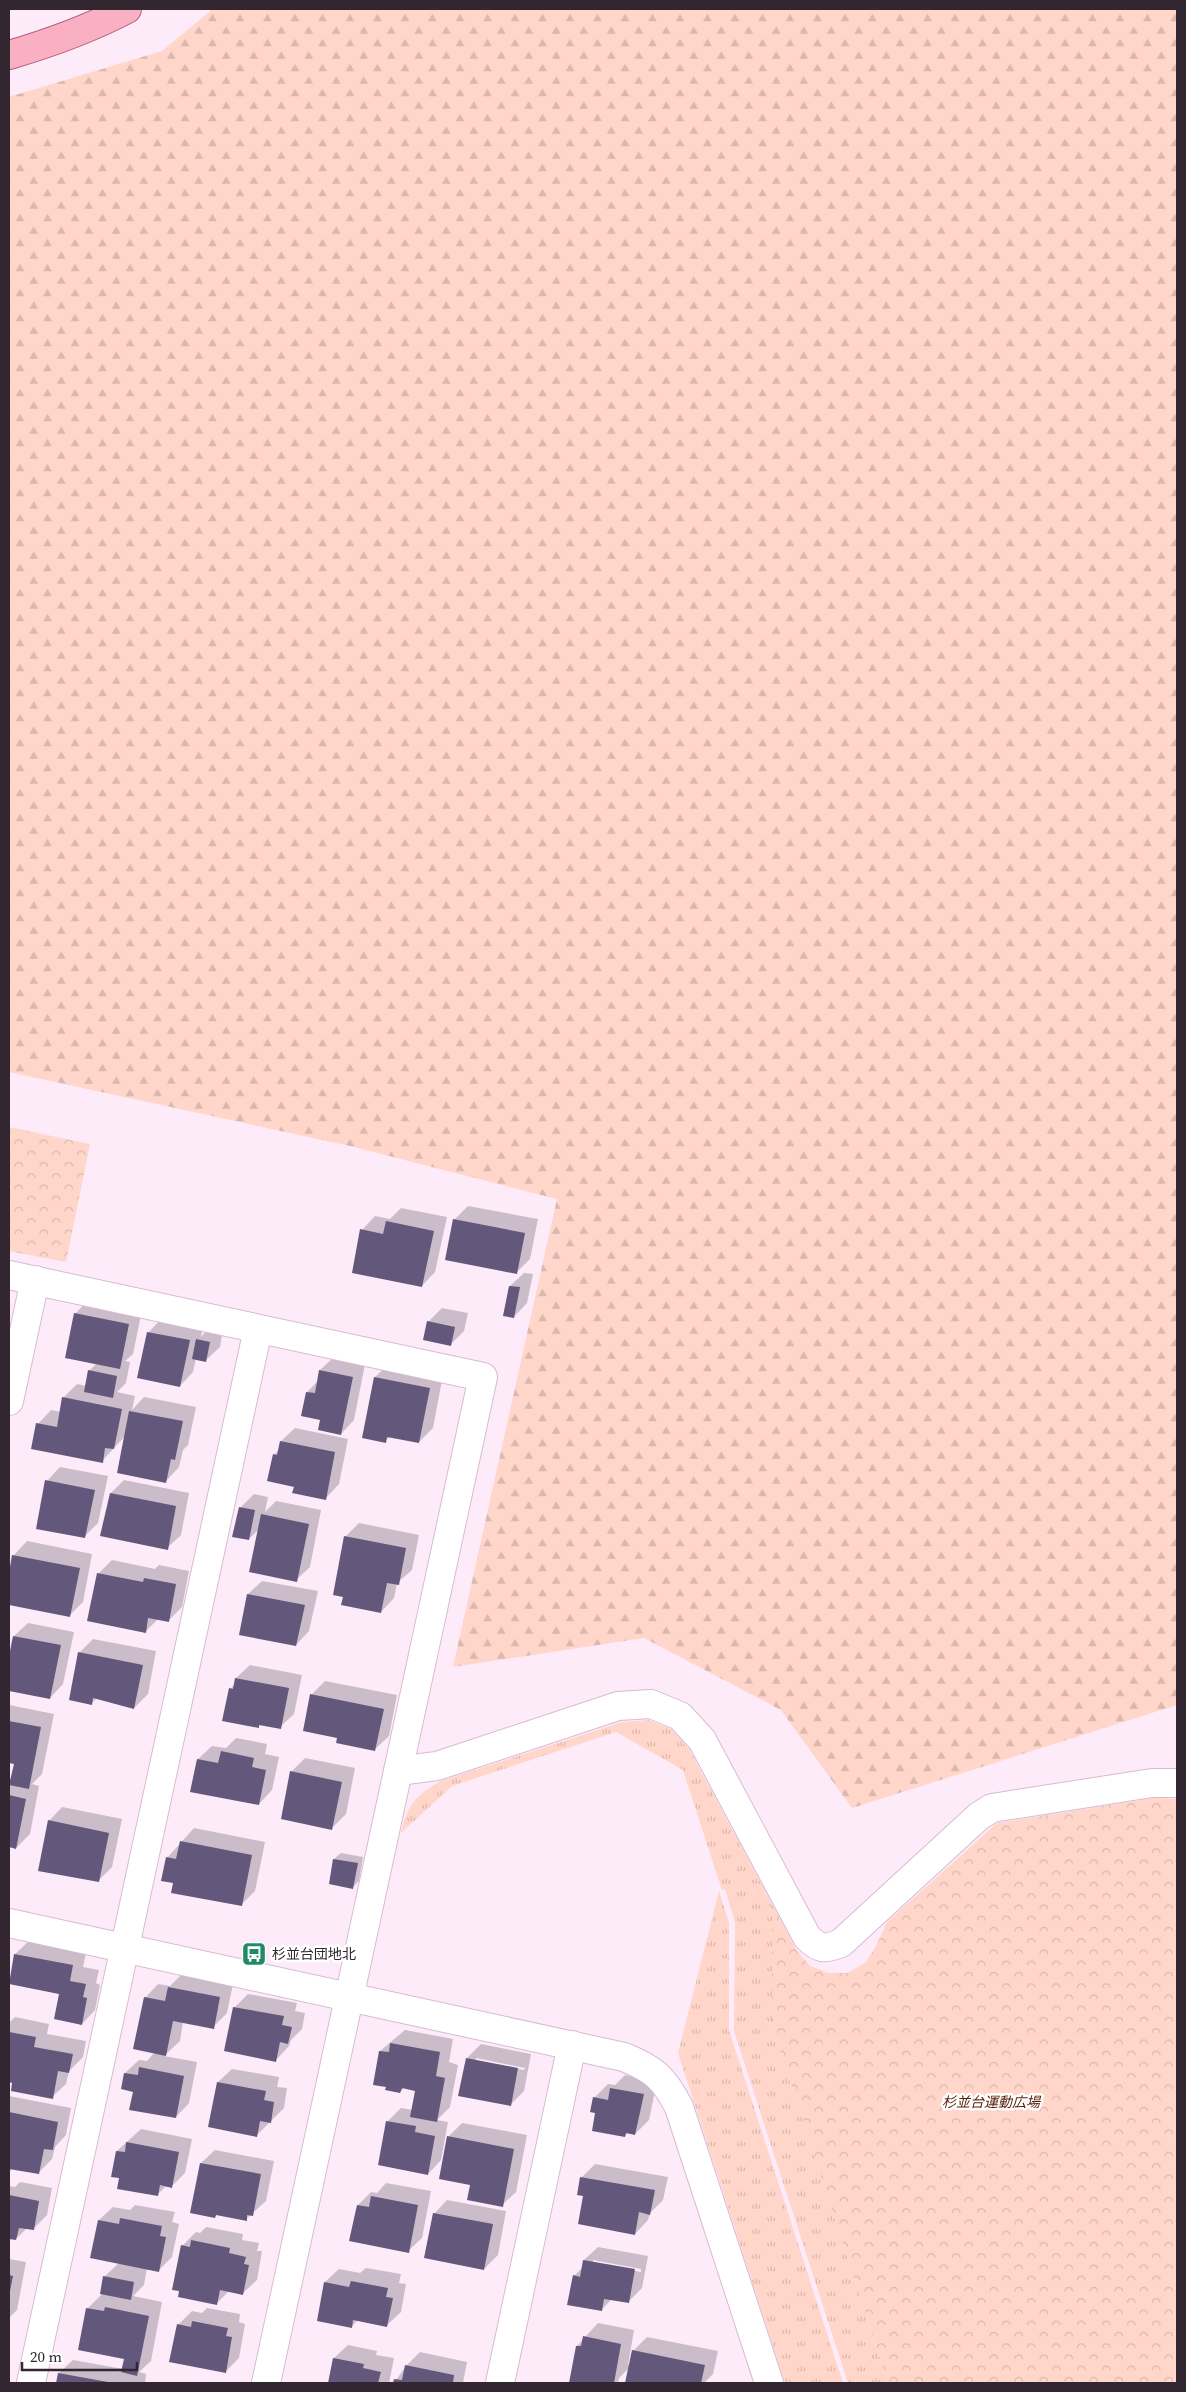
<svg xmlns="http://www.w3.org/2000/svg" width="1186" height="2392" viewBox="0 0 1186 2392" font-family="'Source Serif 4','Noto Sans JP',serif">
<defs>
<pattern id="grass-tufts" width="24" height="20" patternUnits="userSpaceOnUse" patternTransform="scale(1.25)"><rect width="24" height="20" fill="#ffd6c9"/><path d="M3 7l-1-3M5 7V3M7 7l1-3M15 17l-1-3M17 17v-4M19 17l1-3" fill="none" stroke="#dbb8ad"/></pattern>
<pattern id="forest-firs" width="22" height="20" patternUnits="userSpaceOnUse" patternTransform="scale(1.25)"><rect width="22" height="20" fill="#ffd6c9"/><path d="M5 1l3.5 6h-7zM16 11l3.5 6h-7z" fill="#dbb8ad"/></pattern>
<pattern id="park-crowns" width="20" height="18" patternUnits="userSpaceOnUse" patternTransform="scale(1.25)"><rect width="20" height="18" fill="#ffd6c9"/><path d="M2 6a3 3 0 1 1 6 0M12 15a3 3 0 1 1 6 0" fill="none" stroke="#dbb8ad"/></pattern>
</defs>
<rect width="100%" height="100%" fill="#fdebfa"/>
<g fill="url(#grass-tufts)">
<path d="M 648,1720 L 671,1729 L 689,1749 L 764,1889 L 772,1916 L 772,2026 L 888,2383 L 848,2383 L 734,2031 L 735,1922 L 725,1889 L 722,1890 L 683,1770 L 616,1732 L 452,1786 L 401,1833 C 407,1805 417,1794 441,1781 L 622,1722 Z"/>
<polygon points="719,1891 729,1923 729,2030 843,2383 785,2383 678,2053"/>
</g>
<polygon fill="url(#forest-firs)" points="213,9 1177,9 1177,1705 852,1808 781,1710 644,1638 453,1667 557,1199 350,1146 9,1072 9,97 162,51"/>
<g fill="url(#park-crowns)">
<polygon points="9,1127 90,1144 66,1262 9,1251"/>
<polygon points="1154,1798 1177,1799 1177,2383 888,2383 772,2026 772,1916 764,1889 797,1951 810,1966 828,1973 847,1973 865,1963 875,1948 887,1922 997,1823"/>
</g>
<g fill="#0003" fill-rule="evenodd">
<polygon points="468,1206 538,1219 530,1259 516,1273 454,1220"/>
<polygon points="401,1208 447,1217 435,1272 422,1286 362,1230 375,1216 390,1219"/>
<polygon points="524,1273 533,1274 527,1303 514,1317 510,1286"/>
<polygon points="88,1300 142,1310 133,1354 125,1361 130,1362 126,1383 117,1392 135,1396 132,1410 144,1397 196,1407 188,1445 183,1450 179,1467 166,1481 126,1435 102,1461 38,1424 51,1410 61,1412 63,1398 77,1384 86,1386 89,1371 97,1363 75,1314"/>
<polygon points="442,1308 468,1313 464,1331 451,1344 428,1322"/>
<polygon points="161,1319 203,1327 201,1337 211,1326 223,1329 220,1347 206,1360 196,1358 193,1372 180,1386 148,1333"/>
<polygon points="334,1357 365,1364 354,1420 341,1434 322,1419 307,1392 318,1381 320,1370"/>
<polygon points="389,1364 443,1375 433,1428 419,1442 391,1436 385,1441 375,1377"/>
<polygon points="295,1428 348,1439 339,1484 326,1498 295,1486 274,1455 280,1449 281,1441"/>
<polygon points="60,1467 108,1476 98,1523 84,1537 47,1481"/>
<polygon points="124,1480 189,1493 181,1535 167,1548 111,1493"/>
<polygon points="254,1494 268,1497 265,1512 276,1501 321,1510 310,1567 296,1580 260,1528 249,1539 240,1508"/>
<polygon points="359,1523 419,1535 412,1570 397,1583 394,1598 381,1612 346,1536"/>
<polygon points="27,1541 92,1554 83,1602 69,1616 9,1604 9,1579 14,1555"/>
<polygon points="112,1560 155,1569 159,1565 189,1571 182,1607 168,1621 158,1619 145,1632 98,1574"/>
<polygon points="262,1581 318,1591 309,1631 296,1645 248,1594"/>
<polygon points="28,1623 74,1632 63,1684 50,1698 9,1689 9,1663 14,1636"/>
<polygon points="93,1639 156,1651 148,1694 134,1708 97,1698 92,1703 80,1652"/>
<polygon points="250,1665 302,1675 294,1714 280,1727 261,1724 258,1727 230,1689 235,1684 236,1678"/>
<polygon points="325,1681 397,1695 389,1736 375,1749 338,1737 304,1730 312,1694"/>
<polygon points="9,1705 54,1714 42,1774 32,1784 39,1786 30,1834 16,1848 9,1846 9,1779 12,1780 15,1763 9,1761"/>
<polygon points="236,1738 267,1744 265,1754 279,1757 272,1790 259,1804 192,1791 198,1759 212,1746 226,1748"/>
<polygon points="305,1758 355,1768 346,1814 332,1828 291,1772"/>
<polygon points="62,1807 122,1819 112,1867 98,1881 49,1821"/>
<polygon points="194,1828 265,1842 255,1891 241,1905 167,1858"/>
<polygon points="341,1853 363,1857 359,1881 353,1887 330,1883 334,1859"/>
<polygon points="29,1941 86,1952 83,1967 99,1970 96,1983 100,1985 95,2010 82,2024 60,1993 15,1954"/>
<polygon points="182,1974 233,1984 227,2013 213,2027 183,2021 180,2041 164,2056 197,2062 189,2103 176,2117 134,2091 125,2073 139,2060 147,2061 155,2052 145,1998 158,1984 170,1986"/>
<polygon points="248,1994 297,2003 295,2011 305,2013 302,2029 291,2040 289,2046 276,2060 234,2008"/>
<polygon points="15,2017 49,2024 47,2034 86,2041 83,2057 69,2071 66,2084 52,2097 9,2081 9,2023"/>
<polygon points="405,2030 453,2039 449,2062 458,2065 450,2107 437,2120 448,2122 441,2160 428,2174 388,2121 401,2108 413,2110 417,2090 405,2087 400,2092 380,2051"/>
<path d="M 481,2044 L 531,2054 L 524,2091 L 510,2105 L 459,2095 L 467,2058 ZM 476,2058 L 525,2068 L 524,2070 L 476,2061 Z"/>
<polygon points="232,2069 279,2077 277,2087 287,2088 284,2108 256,2136 218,2082"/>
<polygon points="625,2075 657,2081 649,2120 635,2134 628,2132 625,2136 597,2113 594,2098 608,2084 615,2085"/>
<polygon points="9,2096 71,2108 66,2135 55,2147 52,2159 38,2173 12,2168 9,2173"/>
<polygon points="462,2123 527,2135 516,2192 502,2205 471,2184 441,2178 449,2136"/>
<polygon points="141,2129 192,2139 185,2173 172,2186 167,2185 157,2195 121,2177 117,2151"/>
<polygon points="215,2150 274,2161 266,2201 246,2219 217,2214 215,2216 201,2163"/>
<polygon points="595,2164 668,2177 663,2200 650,2213 648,2220 635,2234 585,2195 578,2194 582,2177"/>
<polygon points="20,2182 52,2188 47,2215 33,2229 27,2228 16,2239 9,2237 9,2186 15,2187"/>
<polygon points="386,2183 431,2191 422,2238 408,2251 358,2205 371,2192 377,2193"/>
<polygon points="447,2200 506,2211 498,2255 484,2269 434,2214"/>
<polygon points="135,2205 175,2212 172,2222 179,2224 172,2257 159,2270 147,2268 144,2285 133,2296 162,2302 151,2361 139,2372 146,2374 145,2383 57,2383 59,2373 73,2360 123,2369 125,2358 88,2308 103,2293 104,2277 119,2263 99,2220 113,2207 130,2210"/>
<polygon points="206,2227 243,2234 242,2240 259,2243 257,2251 262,2251 257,2280 243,2293 229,2291 217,2303 182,2246 196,2232 200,2233"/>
<path d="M 598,2247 L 648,2256 L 642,2288 L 628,2302 L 612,2299 L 601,2310 L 574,2276 L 583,2267 L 584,2260 ZM 593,2260 L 641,2269 L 641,2272 L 593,2263 Z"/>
<polygon points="9,2259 26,2262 17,2310 9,2318"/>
<polygon points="366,2268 401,2274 399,2283 406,2284 401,2312 387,2325 358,2320 351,2327 325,2282 339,2269 360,2273"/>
<polygon points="207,2308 240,2314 239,2322 245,2324 239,2358 225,2372 178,2325 192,2311 202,2313"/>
<polygon points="598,2323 634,2330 628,2365 630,2365 633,2351 647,2337 718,2351 713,2374 704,2383 627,2383 630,2367 619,2378 618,2383 570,2383 577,2346"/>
<polygon points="348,2345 377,2351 376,2355 394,2358 389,2383 329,2383 334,2358"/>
<polygon points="420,2352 467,2362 463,2383 394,2383 406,2366"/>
</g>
<g fill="#63577c">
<polygon points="453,1219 525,1233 517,1274 445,1260"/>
<polygon points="386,1221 434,1231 422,1287 352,1273 360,1229 383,1234"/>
<polygon points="509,1286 520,1287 514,1318 503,1316"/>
<polygon points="74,1313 129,1324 120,1369 65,1358"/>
<polygon points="427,1321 455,1327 451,1346 423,1340"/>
<polygon points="147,1332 190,1340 180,1387 137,1378"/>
<polygon points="196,1339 210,1342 206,1362 192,1359"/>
<polygon points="88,1370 117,1376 113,1398 84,1392"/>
<polygon points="319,1370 353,1377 341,1435 318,1430 320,1420 301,1416 306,1392 315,1393"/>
<polygon points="374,1377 430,1388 419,1443 387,1437 386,1443 362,1438"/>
<polygon points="62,1397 122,1409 114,1449 105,1448 103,1463 31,1449 36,1423 57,1427"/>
<polygon points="129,1411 183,1421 175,1460 171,1459 166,1483 117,1473"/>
<polygon points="280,1441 335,1452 326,1500 292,1493 294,1487 267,1481 273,1454 277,1455"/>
<polygon points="45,1480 95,1490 85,1538 36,1529"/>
<polygon points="110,1493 176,1506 168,1550 100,1536"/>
<polygon points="239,1507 255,1510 249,1540 232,1537"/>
<polygon points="261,1514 309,1524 297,1582 249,1572"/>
<polygon points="344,1536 406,1548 399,1585 387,1583 381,1613 341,1605 343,1597 333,1595"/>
<polygon points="12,1555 80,1568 70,1617 9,1605 9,1573"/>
<polygon points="97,1573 143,1582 144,1578 176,1584 169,1622 148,1618 146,1633 87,1621"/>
<polygon points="247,1594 305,1605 296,1646 239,1635"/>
<polygon points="13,1636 61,1645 50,1699 9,1691 9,1656"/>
<polygon points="78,1652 143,1665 134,1709 93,1698 92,1705 69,1700"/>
<polygon points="235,1678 289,1688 281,1729 259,1725 259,1728 222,1721 229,1688 233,1689"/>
<polygon points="310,1694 384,1709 375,1751 336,1743 337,1738 303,1731"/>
<polygon points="9,1721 41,1727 29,1789 9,1785 14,1764 9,1763"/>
<polygon points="221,1751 254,1758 252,1767 266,1770 259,1805 190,1792 197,1759 218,1763"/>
<polygon points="290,1771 342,1782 332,1830 281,1819"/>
<polygon points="9,1795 26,1799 16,1849 9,1847"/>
<polygon points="48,1820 109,1833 99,1882 38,1871"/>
<polygon points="180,1841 252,1855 242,1906 171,1893 173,1883 161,1881 166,1857 176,1859"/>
<polygon points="333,1859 358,1863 353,1889 329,1884"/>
<polygon points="14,1954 73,1965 70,1981 86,1984 83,1997 87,1998 82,2025 54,2019 59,1994 9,1984"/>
<polygon points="168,1987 220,1997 214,2029 173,2021 166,2056 133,2049 144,1997 165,2001"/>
<polygon points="233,2007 284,2016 282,2025 292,2027 288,2044 280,2042 276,2062 224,2051"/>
<polygon points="9,2032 36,2037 34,2047 73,2054 69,2073 58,2071 53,2099 11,2091 12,2083 9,2082"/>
<polygon points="390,2043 440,2052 436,2076 445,2078 437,2122 410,2117 415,2091 402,2088 400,2093 385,2090 386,2087 373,2085 379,2051 389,2052"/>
<polygon points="466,2058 518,2068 511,2106 458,2096"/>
<polygon points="139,2067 184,2076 176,2118 129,2110 133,2092 121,2089 124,2073 138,2075"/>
<polygon points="217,2082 266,2091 264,2100 274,2102 271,2123 260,2121 257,2137 208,2127"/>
<polygon points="610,2088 644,2094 635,2135 626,2133 625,2137 592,2131 595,2113 590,2112 593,2097 608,2100"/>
<polygon points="9,2112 58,2122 53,2150 44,2149 39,2174 9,2169"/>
<polygon points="386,2121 416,2126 415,2132 435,2136 428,2175 378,2165"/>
<polygon points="447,2136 514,2149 503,2207 467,2200 470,2185 439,2179"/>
<polygon points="126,2142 179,2152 172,2188 160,2185 158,2196 117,2189 119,2178 111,2177 116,2151 125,2152"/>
<polygon points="200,2163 261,2174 253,2216 247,2215 247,2221 216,2215 215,2218 190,2213"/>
<polygon points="580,2177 655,2190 650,2215 639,2212 635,2235 578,2224 583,2196 577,2195"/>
<polygon points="9,2195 39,2201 34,2230 19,2228 16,2240 9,2239"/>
<polygon points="371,2196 418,2205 409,2253 349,2241 357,2205 369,2207"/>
<polygon points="433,2213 493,2224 484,2270 424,2258"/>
<polygon points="120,2218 162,2226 160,2236 166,2237 159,2272 90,2258 98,2220 119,2224"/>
<polygon points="191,2240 230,2248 229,2253 246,2257 244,2264 249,2265 243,2295 220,2290 217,2305 178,2297 179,2291 172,2290 181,2245 190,2247"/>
<polygon points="583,2260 635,2269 629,2303 604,2299 602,2311 567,2305 573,2275 580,2277"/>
<polygon points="9,2275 13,2276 10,2291 9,2291"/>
<polygon points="103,2276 134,2282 131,2300 100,2294"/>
<polygon points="351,2281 388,2288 386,2297 393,2298 387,2327 353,2320 352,2328 317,2321 324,2282 349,2287"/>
<polygon points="105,2307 149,2316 137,2376 121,2372 124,2359 78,2350 86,2308 104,2311"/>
<polygon points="192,2321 228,2328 226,2336 232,2337 226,2373 169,2362 177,2324 191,2327"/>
<polygon points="583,2336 621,2344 614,2383 569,2383 576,2346 581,2346"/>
<polygon points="632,2350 705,2365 701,2383 625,2383"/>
<polygon points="333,2358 364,2364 363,2368 381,2372 378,2383 328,2383"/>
<polygon points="405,2365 454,2375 453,2383 393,2383 394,2379 402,2380"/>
<polygon points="58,2373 108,2382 108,2383 56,2383"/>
</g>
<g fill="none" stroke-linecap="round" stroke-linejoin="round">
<defs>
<g id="minor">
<polyline points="9,1275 483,1377 266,2383"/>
<polyline points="9,1401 35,1280"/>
<path d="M 398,1771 L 437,1766 L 618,1706 L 651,1704 L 680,1716 L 702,1740 L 807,1937 C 819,1949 824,1950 841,1943 L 979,1816 L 992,1808 L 1152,1783 L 1177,1783"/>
<path d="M 9,1923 L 624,2057 C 654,2069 664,2078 679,2107 L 769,2383"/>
<polyline points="31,2383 258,1329"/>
<polyline points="500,2383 572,2045"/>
</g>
<path id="major" d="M 9,55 C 50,43 89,29 127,9"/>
</defs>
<use href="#minor" stroke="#d7bbd2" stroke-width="30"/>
<use href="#major" stroke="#b05e75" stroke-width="30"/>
<use href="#minor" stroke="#fff" stroke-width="28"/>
<use href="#major" stroke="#f8b0c2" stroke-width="28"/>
</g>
<defs>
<symbol id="bus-square" viewBox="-11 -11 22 22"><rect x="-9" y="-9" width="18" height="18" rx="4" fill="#208a68" stroke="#fff"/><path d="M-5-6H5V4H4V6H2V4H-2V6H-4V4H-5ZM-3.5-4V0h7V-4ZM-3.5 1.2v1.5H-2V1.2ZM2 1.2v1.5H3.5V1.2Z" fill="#fff"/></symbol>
</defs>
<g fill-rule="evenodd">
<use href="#bus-square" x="240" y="1940" width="28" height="28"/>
</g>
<g text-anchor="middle" stroke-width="5" stroke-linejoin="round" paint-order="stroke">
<g font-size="14" fill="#322730" stroke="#fff" text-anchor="start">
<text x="272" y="1959">杉並台団地北</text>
</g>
<g font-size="14" font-style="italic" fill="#571d09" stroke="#fff">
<text x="991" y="2107">杉並台運動広場</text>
</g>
</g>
<rect width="1186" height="2392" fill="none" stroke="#322730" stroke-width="20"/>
<path d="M22 2362v8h115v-8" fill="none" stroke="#322730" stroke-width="2.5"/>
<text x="30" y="2362" font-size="15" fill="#322730" stroke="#ffffff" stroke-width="4" paint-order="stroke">20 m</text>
</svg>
